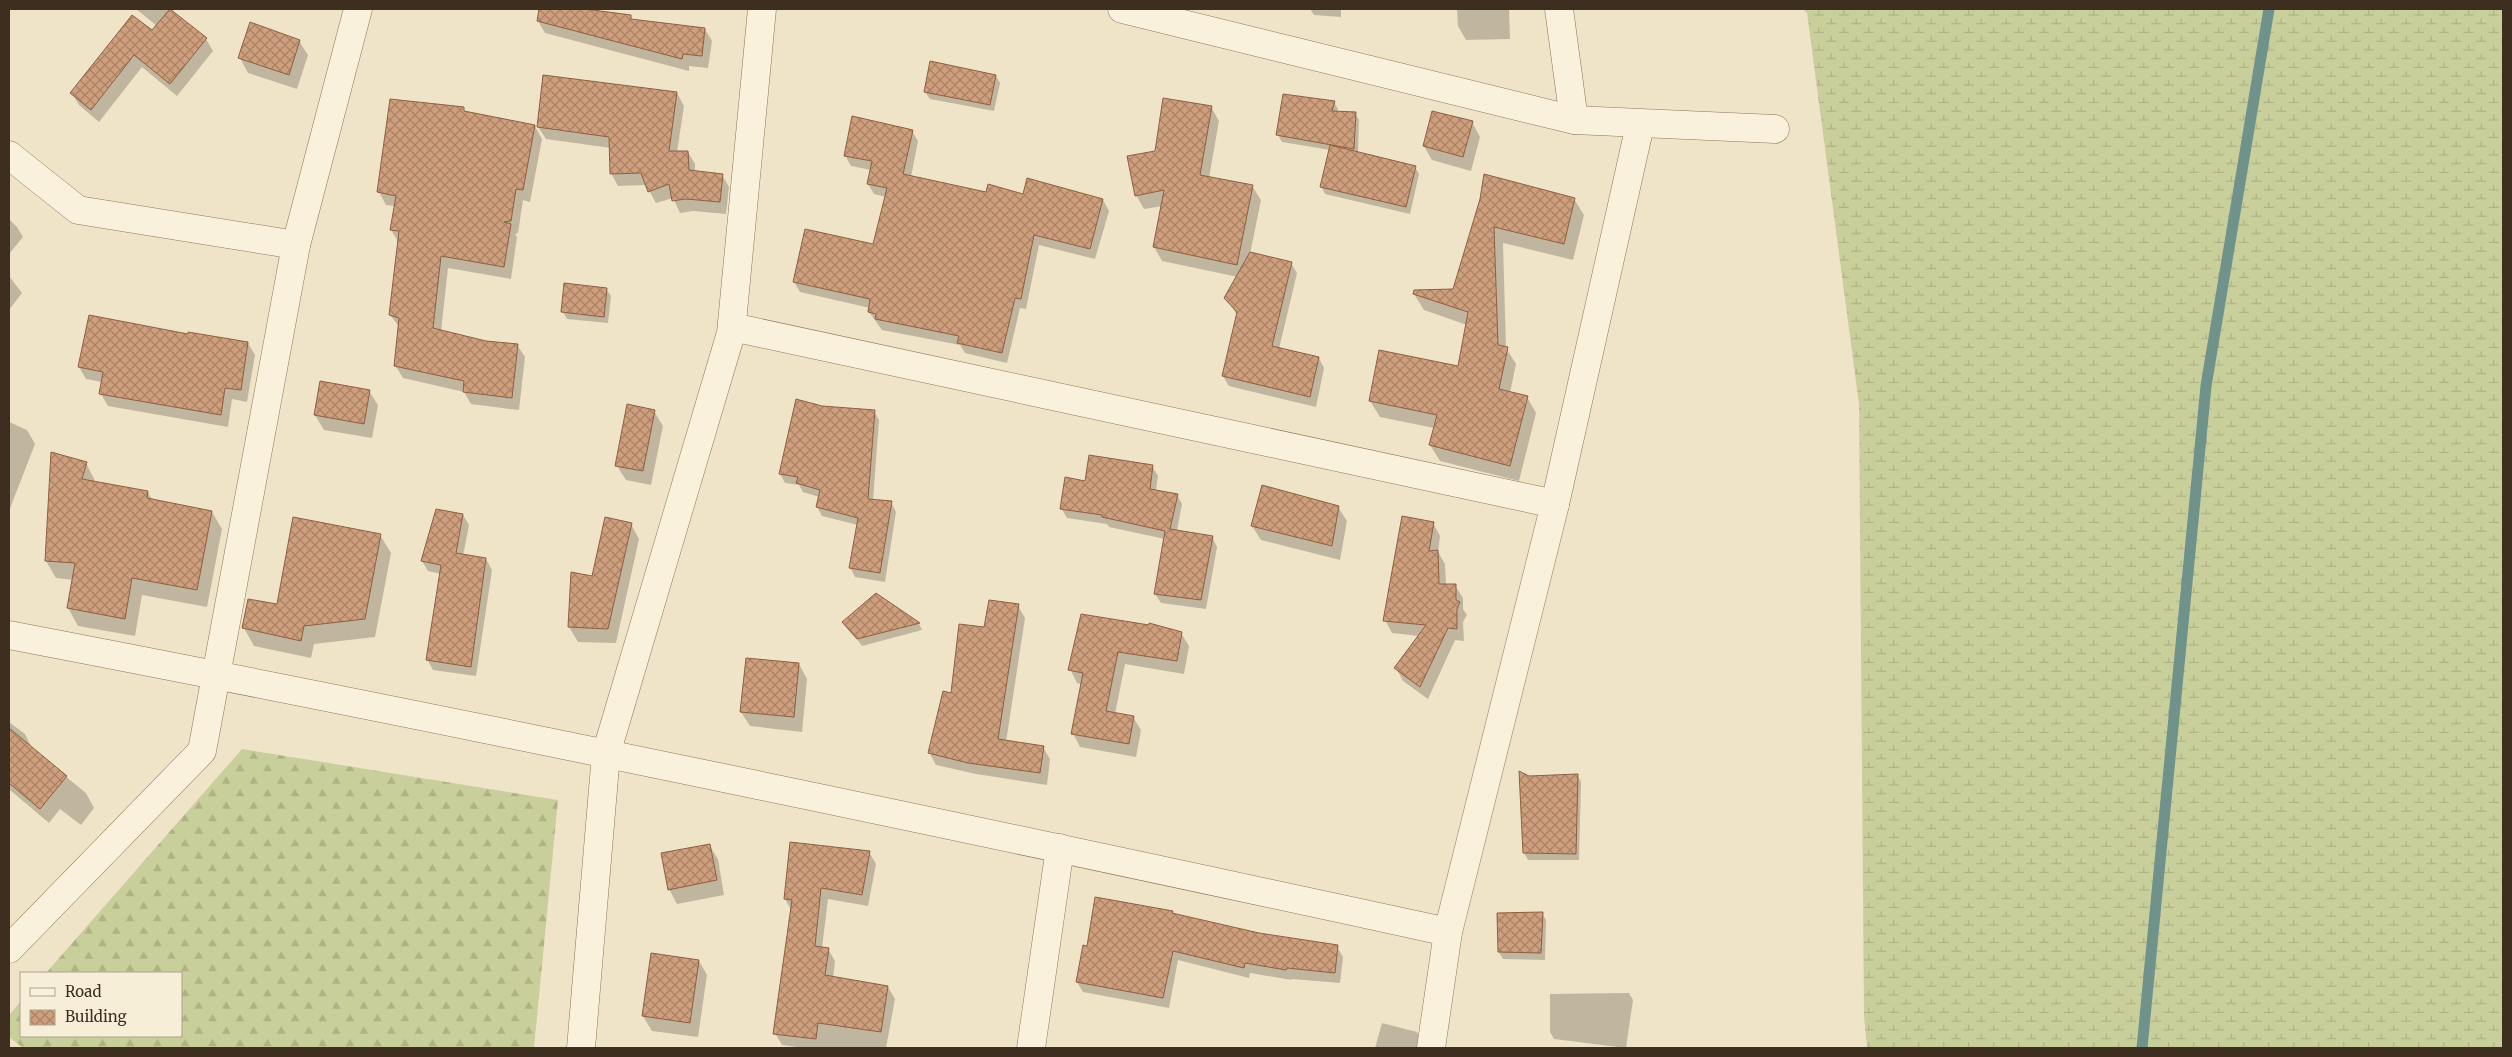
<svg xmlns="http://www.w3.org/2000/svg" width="2512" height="1057" viewBox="0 0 2512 1057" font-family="Merriweather,serif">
<defs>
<pattern id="forest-firs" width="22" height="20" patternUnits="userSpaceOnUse" patternTransform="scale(1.25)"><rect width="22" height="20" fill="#c9cf9b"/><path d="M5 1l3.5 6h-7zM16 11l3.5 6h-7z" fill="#aeb285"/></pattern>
<pattern id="wetland-marsh" width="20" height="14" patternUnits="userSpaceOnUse" patternTransform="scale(1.25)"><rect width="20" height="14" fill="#c9cf9b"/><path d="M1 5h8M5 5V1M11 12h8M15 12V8" fill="none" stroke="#aeb285"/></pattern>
<pattern id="building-cross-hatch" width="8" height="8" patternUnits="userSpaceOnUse" patternTransform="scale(1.25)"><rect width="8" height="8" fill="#cf9f7d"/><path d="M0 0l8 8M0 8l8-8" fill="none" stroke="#a98266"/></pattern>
</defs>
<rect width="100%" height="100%" fill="#f0e4c8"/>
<polygon fill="url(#forest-firs)" points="242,749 558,800 534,1048 23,1048 9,1037 9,1015 21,1001 21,1036 181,1036 181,973 46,973"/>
<polygon fill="url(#wetland-marsh)" points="1803,9 2503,9 2503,1048 1867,1048 1864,1016 1859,404 1807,13"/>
<g fill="#0003">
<polygon points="136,9 174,9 172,11 206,39 213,51 177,96 142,67 99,122 79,105 72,93 153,32 157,26"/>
<polygon points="540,9 575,9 630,16 633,20 705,29 712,41 708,68 689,66 689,71 545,33 538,21"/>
<polygon points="1310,9 1341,9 1341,17 1314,15"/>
<polygon points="1457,9 1509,9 1510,39 1466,40 1458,26"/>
<polygon points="299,41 308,55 297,89 248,73 240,58"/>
<polygon points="996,76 1000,83 994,111 930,99 925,92"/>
<polygon points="677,93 684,106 677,152 688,152 695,164 695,172 722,175 729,187 726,214 693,211 680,213 673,198 656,203 646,185 618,186 611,173 611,148 546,139 538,127"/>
<polygon points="1334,102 1338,109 1337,113 1355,113 1359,120 1358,153 1415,167 1419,174 1410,214 1325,194 1321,186 1330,150 1282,142 1278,135"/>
<polygon points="1211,107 1219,121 1209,178 1252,186 1261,200 1250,254 1291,263 1297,273 1279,349 1319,358 1324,368 1316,407 1229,386 1223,376 1237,315 1226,298 1238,277 1162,261 1154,247 1163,206 1144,209 1136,195 1156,152"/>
<polygon points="463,108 466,113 535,126 542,139 530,202 523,200 518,233 515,234 517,237 511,279 448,268 441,331 485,342 517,345 525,357 519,410 471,404 464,392 403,378 395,365 400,328 390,315 399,243 391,230 395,206 386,205 379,192"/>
<polygon points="1472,122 1480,137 1471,171 1432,160 1424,146"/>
<polygon points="912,131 918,141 911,177 987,193 1103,200 1109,211 1095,259 1039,245 1026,309 1020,308 1007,363 965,353 960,345 882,330 869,312 870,308 800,292 794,282 874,246 886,197 874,194 868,184 871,170 851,166 845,155"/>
<polygon points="1481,199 1574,199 1584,215 1573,260 1503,243 1506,348 1516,364 1510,393 1527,397 1536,413 1519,481 1440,461 1430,445 1434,428 1380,417 1370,401 1459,368 1467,325 1424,310 1414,294 1454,290"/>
<polygon points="9,219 17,227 23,237 9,254"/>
<polygon points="9,276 22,293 9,310"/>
<polygon points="606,289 611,296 608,323 567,319 563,312"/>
<polygon points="189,336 248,343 255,355 247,402 232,399 228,427 108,406 101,394 102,382 86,379 79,367"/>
<polygon points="369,391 378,405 372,438 324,430 315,415"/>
<polygon points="822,407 874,411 879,420 873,501 891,502 896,512 885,582 855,577 850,567 858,525 822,516 817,507 819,497 803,492 799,485 785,483 780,474"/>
<polygon points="654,411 663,426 651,485 626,480 617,466"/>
<polygon points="9,422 27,430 35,444 9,511"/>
<polygon points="86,463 96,483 148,492 152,500 212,512 222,529 207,607 142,595 135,636 78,626 68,608 74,580 56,578 46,561"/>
<polygon points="1152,466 1158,476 1156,491 1177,495 1182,504 1177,531 1212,537 1217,547 1206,609 1161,603 1155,594 1165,539 1109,527 1107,524 1067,518 1061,508 1086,482"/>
<polygon points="1338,507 1347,521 1340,560 1261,540 1252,526"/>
<polygon points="463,515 469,525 463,556 486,559 492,570 476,676 433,670 427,659 441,574 428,571 422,561"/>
<polygon points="1433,523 1440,536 1438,552 1445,564 1446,585 1455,585 1463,598 1463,609 1467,615 1463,622 1464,641 1455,640 1428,699 1403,681 1396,668 1419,636 1392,633 1385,620"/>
<polygon points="631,524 639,539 616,643 578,642 569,627 593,577"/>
<polygon points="380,535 391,553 375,637 314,644 311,658 254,646 244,628"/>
<polygon points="876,595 919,624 922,630 862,646 844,622"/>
<polygon points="1018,606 1025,618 1006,742 1043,747 1050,759 1047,785 976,774 936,765 929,752 952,694"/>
<polygon points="1082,616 1181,633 1189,646 1184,674 1125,664 1115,714 1133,717 1141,730 1136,757 1080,747 1073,733 1082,684 1077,683 1070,669"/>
<polygon points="799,664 807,679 802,732 750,726 741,712"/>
<polygon points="9,722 25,734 33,750 86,793 94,808 81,825 60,809 49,823 10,790"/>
<polygon points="1577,775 1581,782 1579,860 1528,860 1524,853 1528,777"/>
<polygon points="709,845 718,859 724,895 677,904 669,889"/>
<polygon points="869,852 876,864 868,906 828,899 822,948 828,949 835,961 833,978 888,987 895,999 886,1048 804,1048 782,1045 775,1033 792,911 785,899"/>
<polygon points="1172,912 1173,914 1259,934 1337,947 1343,957 1340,983 1292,979 1292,980 1250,973 1249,978 1178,960 1169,1008 1083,992 1077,982 1088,948"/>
<polygon points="1542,913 1546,920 1545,960 1503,959 1499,952"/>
<polygon points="699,961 707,975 698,1037 652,1031 643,1016"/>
<polygon points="1629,993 1633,1000 1626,1048 1554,1039 1550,1032 1550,994"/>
<polygon points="1382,1023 1417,1032 1424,1048 1375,1048"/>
</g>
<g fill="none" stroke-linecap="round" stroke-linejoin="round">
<polyline stroke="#6f938a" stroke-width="11" points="2142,1048 2206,386 2269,9"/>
</g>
<g fill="url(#building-cross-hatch)" stroke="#8d5f41">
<polygon points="170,9 207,38 170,84 134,55 91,110 70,93 132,15 152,30"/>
<polygon points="539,9 585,9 631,15 631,19 705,28 702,56 683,54 682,59 537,21"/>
<polygon points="250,22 300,40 289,75 238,58"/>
<polygon points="930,61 996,75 990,105 924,92"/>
<polygon points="543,75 677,92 669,151 688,151 689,170 723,174 720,202 686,199 672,201 669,184 648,192 641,173 610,174 609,137 537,127"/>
<polygon points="1283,94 1335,101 1332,111 1356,112 1354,149 1276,135"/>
<polygon points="1163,98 1212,106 1200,175 1253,185 1237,265 1153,247 1164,190 1135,196 1127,156 1155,151"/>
<polygon points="390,99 464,107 464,111 535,125 523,190 516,189 511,221 504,222 511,224 504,267 441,256 433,328 486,341 518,344 512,398 463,392 464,381 394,366 399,318 389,315 399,231 390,230 396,196 377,192"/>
<polygon points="1432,111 1473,121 1463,157 1423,146"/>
<polygon points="852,116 913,130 903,174 986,192 988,184 1023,194 1027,178 1103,199 1090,249 1034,235 1021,299 1015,298 1002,353 957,343 959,336 875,319 876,314 868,312 870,299 793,282 805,229 873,244 887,188 867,184 872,161 844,156"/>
<polygon points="1330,145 1416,166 1406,207 1320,187"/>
<polygon points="1484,174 1575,198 1564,244 1494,227 1498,345 1508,347 1499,389 1528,396 1510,466 1429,445 1437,415 1369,401 1379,350 1458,366 1468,312 1413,294 1414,290 1453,289 1480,199"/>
<polygon points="1250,252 1292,262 1272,346 1319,357 1310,397 1222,376 1237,312 1224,298"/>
<polygon points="564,283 607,288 604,317 561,312"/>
<polygon points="89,315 188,334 188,332 248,342 241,390 225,388 221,415 99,394 103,372 78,367"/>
<polygon points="320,381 370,390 364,424 314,415"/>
<polygon points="796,399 822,406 875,410 868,499 892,501 880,573 849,568 858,518 816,507 820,490 796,483 798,477 779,474"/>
<polygon points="627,404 655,410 643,471 615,466"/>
<polygon points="51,452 87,462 82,479 148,491 147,498 212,511 197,590 132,578 125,619 67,608 75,563 45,561"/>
<polygon points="1089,455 1153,465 1150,489 1178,494 1170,529 1213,536 1201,600 1154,594 1165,531 1102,517 1102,515 1060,509 1065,477 1085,481"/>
<polygon points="1262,485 1339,506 1332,546 1251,526"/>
<polygon points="436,509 463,514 456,553 486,558 471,667 426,660 441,565 421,561"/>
<polygon points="1402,516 1434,522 1429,551 1438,550 1439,584 1456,584 1456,600 1460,602 1457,609 1457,629 1448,628 1420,687 1394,668 1426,625 1383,621"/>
<polygon points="293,517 381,534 365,619 304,626 301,641 242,628 248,599 277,604"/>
<polygon points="605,517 632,523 608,629 568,627 571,572 592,576"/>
<polygon points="876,593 920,623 857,639 842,622"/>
<polygon points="989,600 1019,604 998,739 1044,746 1040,773 968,763 928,753 943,691 951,693 959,624 984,627"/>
<polygon points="1081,614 1149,625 1149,623 1182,632 1177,661 1118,652 1106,711 1134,716 1129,744 1071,734 1083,673 1068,670"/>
<polygon points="746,658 799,663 794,717 740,712"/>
<polygon points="9,728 67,776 40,809 9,783"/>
<polygon points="1519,771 1529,776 1578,774 1576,854 1523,853"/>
<polygon points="790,842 870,851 862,895 821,888 815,946 829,948 825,975 888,986 881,1032 818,1023 816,1039 773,1034 792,900 784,899"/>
<polygon points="710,844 717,880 668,890 661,853"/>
<polygon points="1095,897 1173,911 1172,913 1259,933 1338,945 1335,973 1287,968 1286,970 1245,963 1244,968 1173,951 1163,998 1076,982 1083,945 1087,946"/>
<polygon points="1543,912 1541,953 1498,952 1497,913"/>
<polygon points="651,953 699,960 690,1023 642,1016"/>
</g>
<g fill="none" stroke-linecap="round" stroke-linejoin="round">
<defs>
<g id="minor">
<polyline points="1122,9 1574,120 1775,129"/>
<polyline points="1559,9 1574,120"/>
<polyline points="9,155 78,210 296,245"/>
<polyline points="732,327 1555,504"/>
<path d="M 9,635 C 490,727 969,828 1448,932"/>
<polyline points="9,949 202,751 296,245 358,9"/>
<polyline points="581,1048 606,754 731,333 762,9"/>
<polyline points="1031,1048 1060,848"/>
<polyline points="1431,1048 1448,932 1555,504 1640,125"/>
</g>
</defs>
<use href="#minor" stroke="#8d765c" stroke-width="29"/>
<use href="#minor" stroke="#faf1dc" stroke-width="28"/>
</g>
<rect width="2512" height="1057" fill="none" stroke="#3d2e20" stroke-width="20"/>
<rect x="20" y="972" width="162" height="65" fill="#f7eed8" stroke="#ada18e"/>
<rect x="30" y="988" width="25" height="8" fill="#faf1dc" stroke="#ada18e"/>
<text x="65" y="997" font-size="15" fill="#3d2e20">Road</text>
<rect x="30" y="1010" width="25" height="15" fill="url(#building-cross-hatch)" stroke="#ada18e"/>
<text x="65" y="1022" font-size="15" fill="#3d2e20">Building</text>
</svg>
